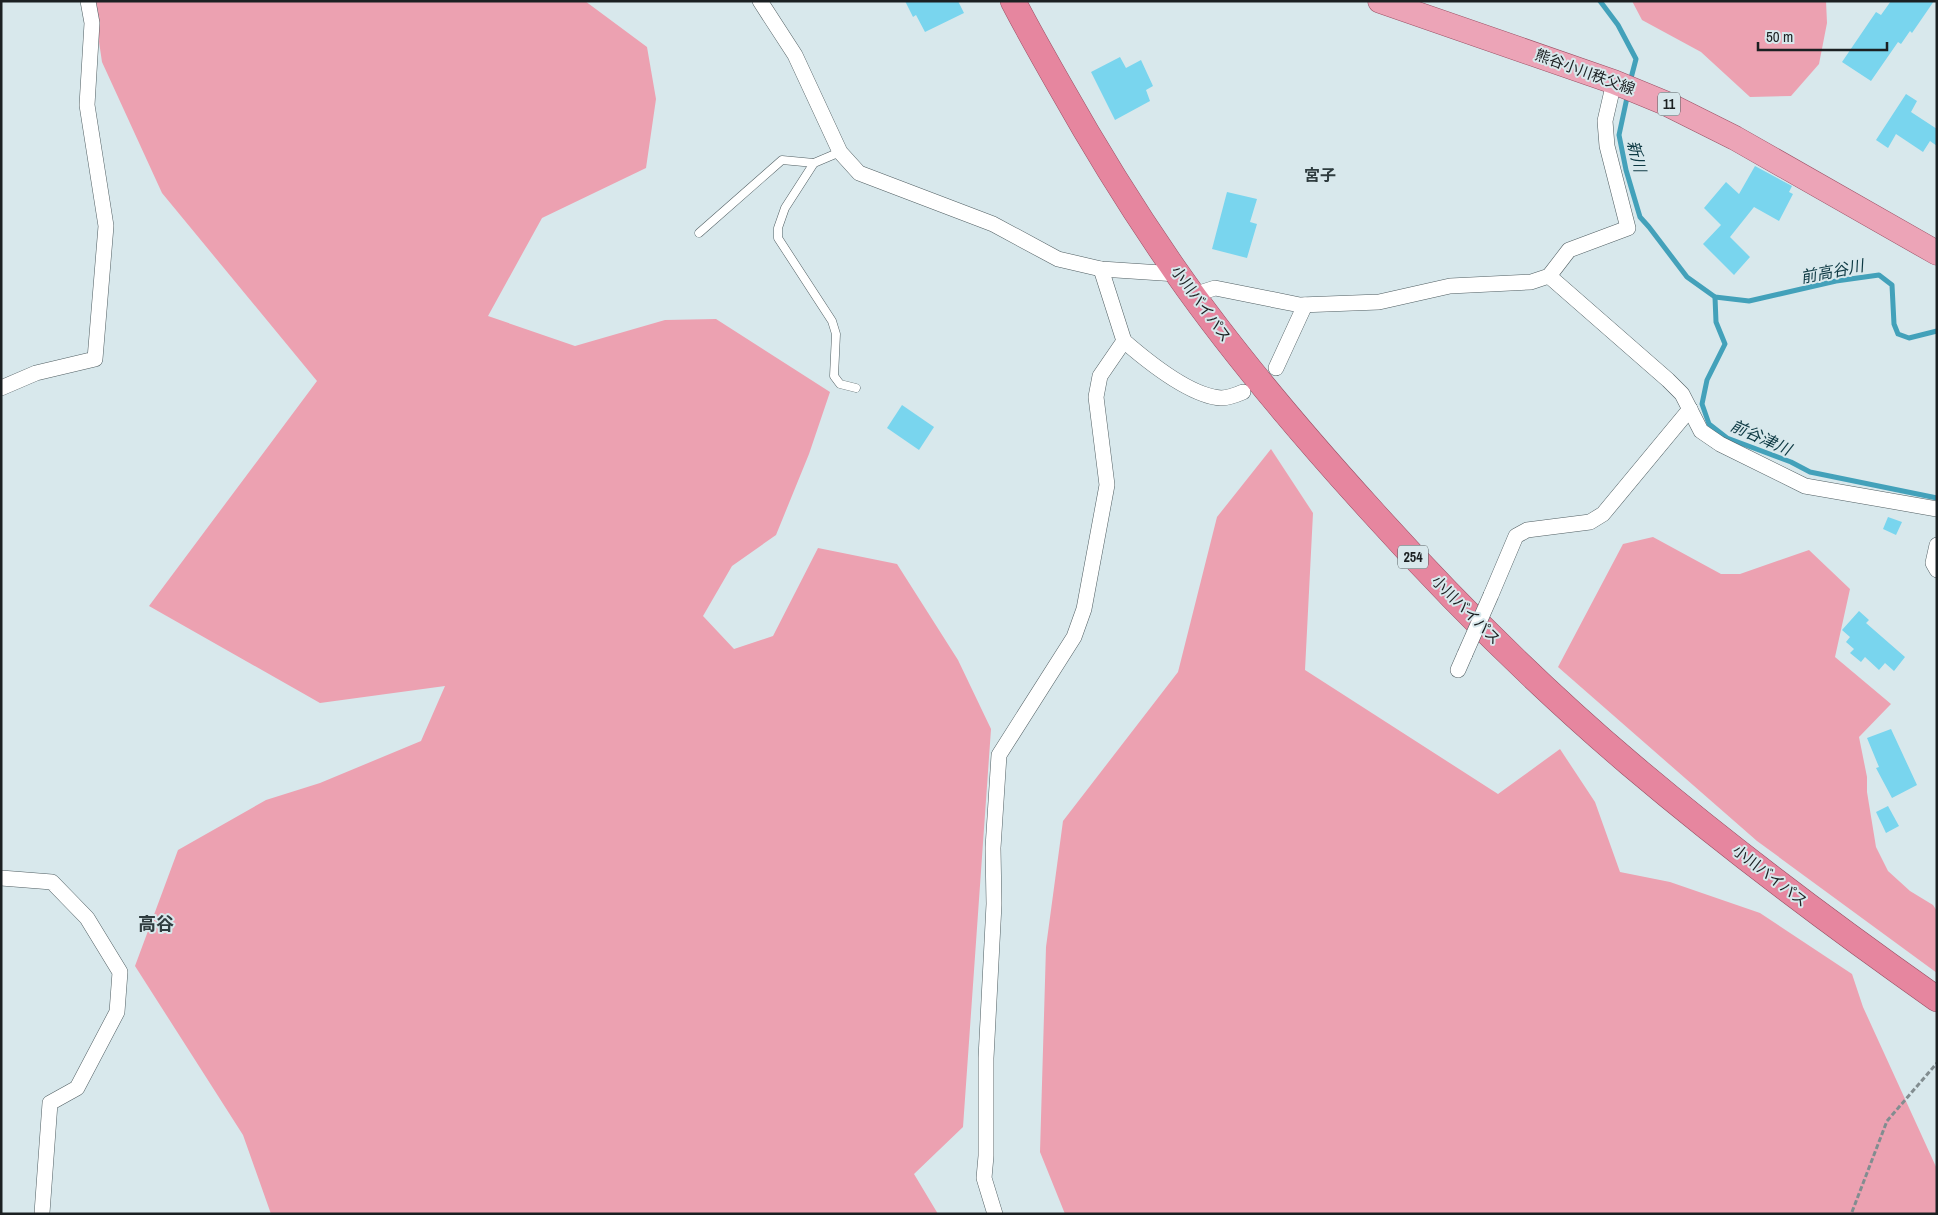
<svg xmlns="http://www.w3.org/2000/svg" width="1938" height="1215" viewBox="0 0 1938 1215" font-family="'Archivo Narrow','Noto Sans JP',sans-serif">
<rect width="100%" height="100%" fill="#d8e8ec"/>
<g fill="#eca1b1">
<polygon points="93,1 585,1 647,47 656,99 646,168 542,218 488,316 575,346 665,320 716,319 830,392 809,454 776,535 732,566 703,616 734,649 773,636 818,548 897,564 958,660 991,729 963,1127 914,1174 938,1214 271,1214 243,1135 135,966 178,850 266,800 320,783 421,741 445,686 320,703 149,606 317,381 162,193 102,62"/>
<polygon points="1632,1 1826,1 1827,23 1819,64 1791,96 1750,97 1701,52 1642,20"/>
<polygon points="1271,449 1313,513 1305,670 1498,794 1560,749 1595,802 1620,872 1670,882 1760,913 1852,974 1863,1007 1937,1169 1937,1214 1065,1214 1040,1152 1046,947 1063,821 1178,672 1217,517"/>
<polygon points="1653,537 1721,574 1740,574 1809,550 1850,589 1835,657 1891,704 1859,737 1867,777 1867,792 1876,847 1888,871 1910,891 1933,905 1937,911 1937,973 1757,841 1558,667 1623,544"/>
</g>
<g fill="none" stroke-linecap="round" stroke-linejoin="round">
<g stroke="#43a1ba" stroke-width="5">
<polyline points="1600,1 1618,25 1636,59 1630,82"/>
<polyline points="1628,93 1619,135 1626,170 1640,217 1649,227 1687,277 1715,297 1749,301 1836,281 1879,275 1892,285 1894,324 1898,334 1909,338 1937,331"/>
<polyline points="1715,297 1716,322 1725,344 1707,380 1702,404 1709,424 1727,438 1791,462 1810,472 1937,498"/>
</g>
</g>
<g fill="#79d5ee">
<polygon points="905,1 958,1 964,13 925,32 916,15 913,17"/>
<polygon points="1891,1 1934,1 1912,33 1910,31 1901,44 1898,42 1871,81 1842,62 1876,12 1881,15"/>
<polygon points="1120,57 1126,68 1141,60 1153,86 1146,90 1150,101 1115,120 1091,72"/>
<polygon points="1906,94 1917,101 1911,112 1937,129 1937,146 1930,141 1923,152 1896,134 1888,148 1876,140"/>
<polygon points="1755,166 1792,186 1789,192 1793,194 1779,221 1754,207 1730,237 1750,257 1734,275 1703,244 1721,225 1704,208 1726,182 1739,194"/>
<polygon points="1227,192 1257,199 1250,222 1257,224 1247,258 1212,249"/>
<polygon points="902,405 934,427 919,450 887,428"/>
<polygon points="1888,517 1902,522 1896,535 1883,529"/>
<polygon points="1859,611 1869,620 1866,623 1905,657 1894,671 1885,663 1879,670 1865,657 1861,662 1850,653 1854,649 1846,642 1850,637 1842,630"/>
<polygon points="1891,729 1917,785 1892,798 1876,768 1879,767 1867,738"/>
<polygon points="1888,806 1899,826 1886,833 1876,812"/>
</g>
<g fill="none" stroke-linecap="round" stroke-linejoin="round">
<defs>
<g id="service">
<polyline points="840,152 814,163 785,208 778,228 778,238 832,321 836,334 834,376 840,384 856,388"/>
<polyline points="699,233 782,160 814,163"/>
</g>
<g id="minor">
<polyline points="760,1 795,55 840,152 859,173 993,224 1058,259 1101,269 1177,274"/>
<polyline points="1549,276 1668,380 1682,394 1701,431 1720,444 1805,486 1937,509"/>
<polyline points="1193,295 1215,288 1300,305 1379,302 1450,286 1531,282 1549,276 1569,250 1628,228 1607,146 1605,121 1614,82"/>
<path d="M 1124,341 C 1147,361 1190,396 1221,398 C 1229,398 1236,395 1243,392"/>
<polyline points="1276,368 1305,305"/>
<polyline points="1,388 36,373 95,359 106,226 87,105 92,23 88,1"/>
<polyline points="1937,545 1933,563 1937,570"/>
<polyline points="1491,595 1516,536 1527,530 1590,522 1603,514 1690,409"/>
<polyline points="1458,670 1465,654"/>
<polyline points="1,878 52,882 87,918 120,972 117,1012 77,1088 50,1103 42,1213"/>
<polyline points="995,1214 984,1178 986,1156 986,1058 994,904 993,848 999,755 1074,637 1084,609 1107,485 1096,397 1100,376 1124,341 1101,269"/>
</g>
<polyline id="primary" points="1380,1 1614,82 1665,103 1735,138 1937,253"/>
<path id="trunk" d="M 1013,1 C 1028,30 1044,58 1060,86 C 1096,150 1135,213 1177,273 C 1235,356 1301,433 1369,508 C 1451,599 1537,685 1630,764 C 1728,847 1832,925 1937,999"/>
</defs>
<use href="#service" stroke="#505e62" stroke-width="9"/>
<use href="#minor" stroke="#505e62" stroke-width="16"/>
<use href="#primary" stroke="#9a4f64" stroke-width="25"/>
<use href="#trunk" stroke="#9a4f64" stroke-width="26"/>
<polyline stroke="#828d90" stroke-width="3" stroke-dasharray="5 2.5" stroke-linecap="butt" points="1852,1212 1887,1121 1937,1063"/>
<use href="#service" stroke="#fff" stroke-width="8"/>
<use href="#minor" stroke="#fff" stroke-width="15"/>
<use href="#primary" stroke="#eca4b7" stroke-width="24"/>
<use href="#trunk" stroke="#e6869f" stroke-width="25"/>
<defs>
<polyline id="minor-bridge" points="1465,654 1491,595"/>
</defs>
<use href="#minor-bridge" stroke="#505e62" stroke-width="16" stroke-linecap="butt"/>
<use href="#minor-bridge" stroke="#fff" stroke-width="15"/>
</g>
<g text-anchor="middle" stroke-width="4" stroke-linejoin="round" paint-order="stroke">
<g fill="#d8e8ec" stroke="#545c5f" stroke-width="1">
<rect x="1658" y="92.5" width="22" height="23" rx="4"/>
<rect x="1398" y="545.5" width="30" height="23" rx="4"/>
</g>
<g font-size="14" font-weight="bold" fill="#1b2022">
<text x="1669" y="109">11</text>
<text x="1413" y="562">254</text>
</g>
<g font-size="15" fill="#1b2022" stroke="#d8e8ec">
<text transform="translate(1585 72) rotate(20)" y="5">熊谷小川秩父線</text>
<text transform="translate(1201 304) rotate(54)" y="5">小川バイパス</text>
<text transform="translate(1466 610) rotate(45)" y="5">小川バイパス</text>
<text transform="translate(1770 876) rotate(38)" y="5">小川バイパス</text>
</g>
<g font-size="16" font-style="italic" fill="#0d3943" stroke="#d8e8ec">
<text transform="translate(1637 156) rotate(76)" y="6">新川</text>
<text transform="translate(1832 271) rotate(-11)" y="6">前高谷川</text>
<text transform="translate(1761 437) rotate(24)" y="6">前谷津川</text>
</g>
<g font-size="16" font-weight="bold" fill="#2f3c3f" stroke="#d8e8ec">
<text x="1320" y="181">宮子</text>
</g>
<g font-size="18" font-weight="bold" fill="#2f3c3f" stroke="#d8e8ec">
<text x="156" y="930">高谷</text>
</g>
</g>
<rect width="1938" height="1215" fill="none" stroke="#1b2022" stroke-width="5"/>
<path d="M1758 42v8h129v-8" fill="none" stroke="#1b2022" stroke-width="2.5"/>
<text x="1766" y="42" font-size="15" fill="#1b2022" stroke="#d8e8ec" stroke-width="4" paint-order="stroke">50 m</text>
</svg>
